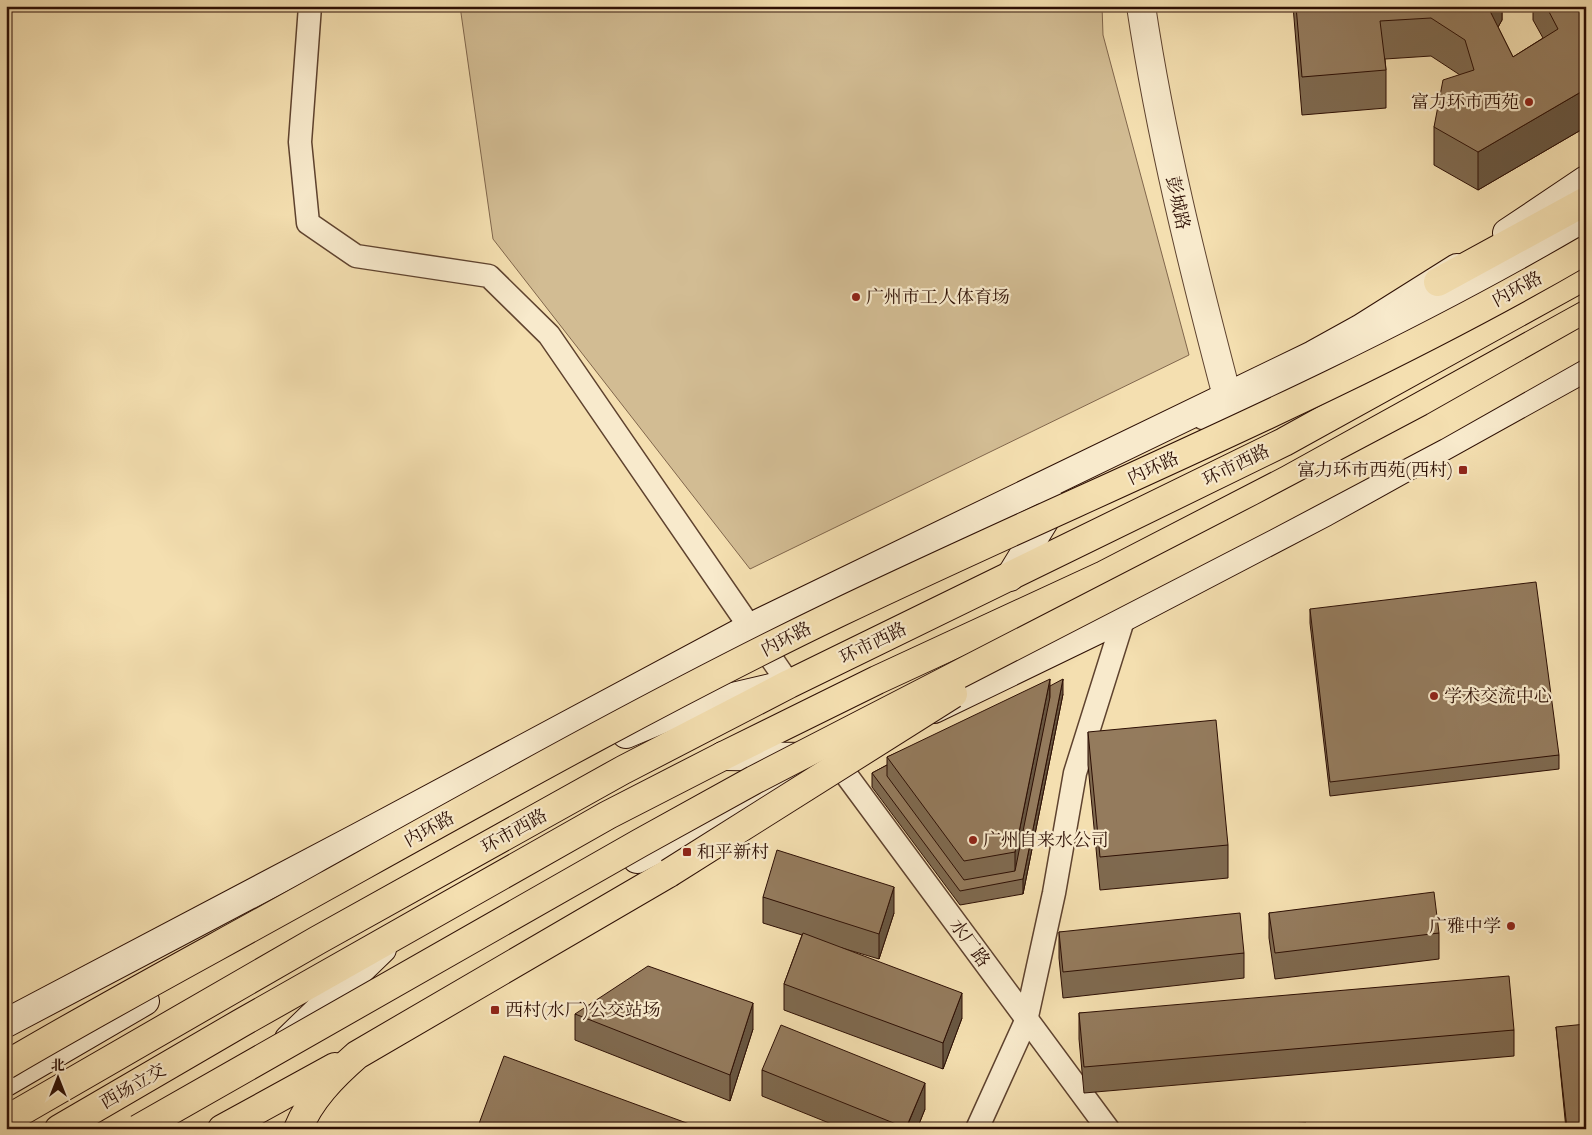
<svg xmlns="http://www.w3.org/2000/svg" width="1592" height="1135" viewBox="0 0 1592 1135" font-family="'Sorts Mill Goudy','Noto Serif SC',serif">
<rect width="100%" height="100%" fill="#f4dfb0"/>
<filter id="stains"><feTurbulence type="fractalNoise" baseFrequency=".004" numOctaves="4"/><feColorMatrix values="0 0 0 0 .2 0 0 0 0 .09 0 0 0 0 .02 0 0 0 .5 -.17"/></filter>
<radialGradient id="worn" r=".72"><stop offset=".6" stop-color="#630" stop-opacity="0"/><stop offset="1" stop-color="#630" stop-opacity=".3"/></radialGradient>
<polygon fill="#d2bc93" stroke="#80664c" points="460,6 1102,6 1103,35 1189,355 750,569 493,239"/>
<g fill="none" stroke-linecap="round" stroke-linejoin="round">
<defs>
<g id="minor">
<polyline points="310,6 300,142 308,223 356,256 489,276 549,335 789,684"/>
<path d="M 1203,418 C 1259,404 1308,375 1359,349 C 1435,309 1511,268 1586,226"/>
<polyline points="833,757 1108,1129"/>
<polyline points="977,1129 1026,1021 1054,893 1075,773 1124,617"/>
</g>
<path id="tertiary" d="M 1141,6 C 1161,139 1193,267 1227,396"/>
<g id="secondary">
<polyline points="1507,233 1586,180"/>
<polyline points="1010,577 1054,505"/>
<polyline points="934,709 1124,617 1325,512 1586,367"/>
<polyline points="626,734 690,707 775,687"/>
<polyline points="723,756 809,757"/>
<polyline points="637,859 832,758"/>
<polyline points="6,1023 359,837 749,628 1313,355 1360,329 1457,268"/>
<polyline points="289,1039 382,949"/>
<polyline points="6,1082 145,1001"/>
</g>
<g id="primary">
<polyline points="6,1120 318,940 623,770 789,684 1284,442 1586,275"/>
<polyline points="59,1129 241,1023 608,815 723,756 877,680 1104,575 1286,481 1586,315"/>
</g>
<g id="trunk">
<polyline points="1438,282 1586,201"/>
<polyline points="222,1129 335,1067"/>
<path d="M 298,1129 C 310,1099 333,1076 357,1055 L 669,873"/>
</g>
</defs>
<use href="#minor" stroke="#5f432f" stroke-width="25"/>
<use href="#tertiary" stroke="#5f432f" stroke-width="30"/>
<use href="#secondary" stroke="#2d0f04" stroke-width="30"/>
<use href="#primary" stroke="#2d0f04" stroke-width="30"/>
<use href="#trunk" stroke="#2d0f04" stroke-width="30"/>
<use href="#minor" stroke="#f8eacc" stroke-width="22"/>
<use href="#tertiary" stroke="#f8eacc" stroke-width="28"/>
<use href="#secondary" stroke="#f8eacc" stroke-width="28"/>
<use href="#primary" stroke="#f4dfb0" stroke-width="28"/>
<use href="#trunk" stroke="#f4dfb0" stroke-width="28"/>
<defs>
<g id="trunk-bridge">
<polyline points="669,873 953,694"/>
<path d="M 6,1065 C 111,1003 219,946 326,886 C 495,792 664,697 838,613 C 1088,493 1346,390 1586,250"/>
<polyline points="138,1129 640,843 754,780 1264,517 1434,427 1586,341"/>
</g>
</defs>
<use href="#trunk-bridge" stroke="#2d0f04" stroke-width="30" stroke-linecap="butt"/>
<use href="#trunk-bridge" stroke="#f4dfb0" stroke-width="28"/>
</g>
<g fill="#7f6a50" stroke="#2d0f04">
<polygon points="1293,6 1502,6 1502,20 1498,27 1513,57 1543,38 1533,20 1533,6 1586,6 1586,127 1478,190 1434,165 1434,127 1460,75 1431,56 1385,59 1386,70 1386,108 1302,115"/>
<polygon points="1310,609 1559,755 1559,769 1330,796 1310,623"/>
<polygon points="1050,686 1063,694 1023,894 960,905 872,787 872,773 887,765 887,757"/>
<polygon points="1088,732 1228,845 1228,878 1100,890 1088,765"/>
<polygon points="763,897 894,913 879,959 842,948 962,1018 943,1069 784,1010 784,984 802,935 763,923"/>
<polygon points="1269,913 1439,933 1439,959 1275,979 1269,938"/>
<polygon points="1059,932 1244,953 1244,978 1063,998 1059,958"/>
<polygon points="1079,1013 1514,1030 1514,1056 1084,1093 1079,1039"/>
<polygon points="575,1014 753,1029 730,1101 575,1040"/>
<polygon points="1556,1027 1586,1129 1566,1129"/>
<polygon points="762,1070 925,1109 917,1129 844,1129 762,1096"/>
</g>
<g fill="#685641" stroke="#2d0f04">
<polygon points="1488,6 1502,6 1502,20 1488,45"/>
<polygon points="1586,89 1586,127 1478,190 1478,152"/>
<polygon points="1050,679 1050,712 1015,881 1015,852"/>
<polygon points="1063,679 1063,694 1023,894 1023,879"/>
<polygon points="894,887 894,913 879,959 879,934"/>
<polygon points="962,993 962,1018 943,1069 943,1043"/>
<polygon points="753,1003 753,1029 730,1101 730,1075"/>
<polygon points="925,1083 925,1109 917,1129 906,1129"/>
</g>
<g fill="#947b5d" stroke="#2d0f04">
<polygon points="1296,6 1488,6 1488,7 1513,57 1558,29 1546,6 1586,6 1586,89 1478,152 1434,127 1443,80 1474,70 1465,40 1431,18 1380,21 1386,70 1302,77"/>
<polygon points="1536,582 1559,755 1330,782 1310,609"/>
<polygon points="1050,679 1015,852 964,861 887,757"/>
<polygon points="1063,679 1023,879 960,891 872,773 887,765 887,776 964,880 1015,871 1050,697 1050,686"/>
<polygon points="1216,720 1228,845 1100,857 1088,732"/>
<polygon points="777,850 894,887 879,934 763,897"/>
<polygon points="1434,892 1439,933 1275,953 1269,913"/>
<polygon points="1240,913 1244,953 1063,972 1059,932"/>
<polygon points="803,933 962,993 943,1043 784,984"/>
<polygon points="648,966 753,1003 730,1075 575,1014"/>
<polygon points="1509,976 1514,1030 1084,1067 1079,1013"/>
<polygon points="1586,1024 1586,1129 1567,1129 1556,1027"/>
<polygon points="781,1025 925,1083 906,1128 762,1070"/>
<polygon points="504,1056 703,1129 477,1129"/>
<polygon points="1306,1123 1305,1129 1206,1129"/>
</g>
<g fill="#8f2418" stroke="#f8eacc" stroke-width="2">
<circle cx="1529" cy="102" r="5"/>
<circle cx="856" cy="297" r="5"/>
<rect x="1458" y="465" width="10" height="10" rx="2.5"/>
<circle cx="1434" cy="696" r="5"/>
<circle cx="973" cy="840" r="5"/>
<rect x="682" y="847" width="10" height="10" rx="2.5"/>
<circle cx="1511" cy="926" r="5"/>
<rect x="490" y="1005" width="10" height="10" rx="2.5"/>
</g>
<g text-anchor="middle" stroke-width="4.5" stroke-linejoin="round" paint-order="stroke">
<g font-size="18" fill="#2d0f04" stroke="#f8eacc" text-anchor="start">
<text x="1519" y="108" text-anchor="end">富力环市西苑</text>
<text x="866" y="303">广州市工人体育场</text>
<text x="1453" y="476" text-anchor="end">富力环市西苑(西村)</text>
<text x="1444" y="702">学术交流中心</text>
<text x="983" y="846">广州自来水公司</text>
<text x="697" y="858">和平新村</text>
<text x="1501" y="932" text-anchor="end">广雅中学</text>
<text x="505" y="1016">西村(水厂)公交站场</text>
</g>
<g font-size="18" fill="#2d0f04" stroke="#f8eacc">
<text transform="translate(1178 203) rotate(78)" y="6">彭城路</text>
<text transform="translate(1517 289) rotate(-28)" y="6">内环路</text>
<text transform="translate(1236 465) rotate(-26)" y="6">环市西路</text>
<text transform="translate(1153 468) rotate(-25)" y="6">内环路</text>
<text transform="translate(786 639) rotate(-27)" y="6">内环路</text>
<text transform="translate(873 643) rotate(-26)" y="6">环市西路</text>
<text transform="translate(429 829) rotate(-29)" y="6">内环路</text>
<text transform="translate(514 831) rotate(-29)" y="6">环市西路</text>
<text transform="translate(970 943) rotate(54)" y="6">水厂路</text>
<text transform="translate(133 1086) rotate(-30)" y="6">西场立交</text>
</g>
</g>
<rect width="1592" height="1135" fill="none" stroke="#f4dfb0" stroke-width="25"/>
<rect x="8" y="8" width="1577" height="1120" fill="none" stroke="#2d0f04" stroke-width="2.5"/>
<rect x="12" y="12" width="1567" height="1110" fill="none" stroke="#2d0f04"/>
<g transform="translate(58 1078)" stroke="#f8eacc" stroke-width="4" paint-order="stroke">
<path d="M0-4L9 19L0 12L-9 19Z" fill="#2d0f04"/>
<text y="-8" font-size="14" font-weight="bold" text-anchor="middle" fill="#2d0f04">北</text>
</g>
<rect width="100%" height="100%" filter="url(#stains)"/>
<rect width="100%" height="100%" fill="url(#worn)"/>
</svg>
